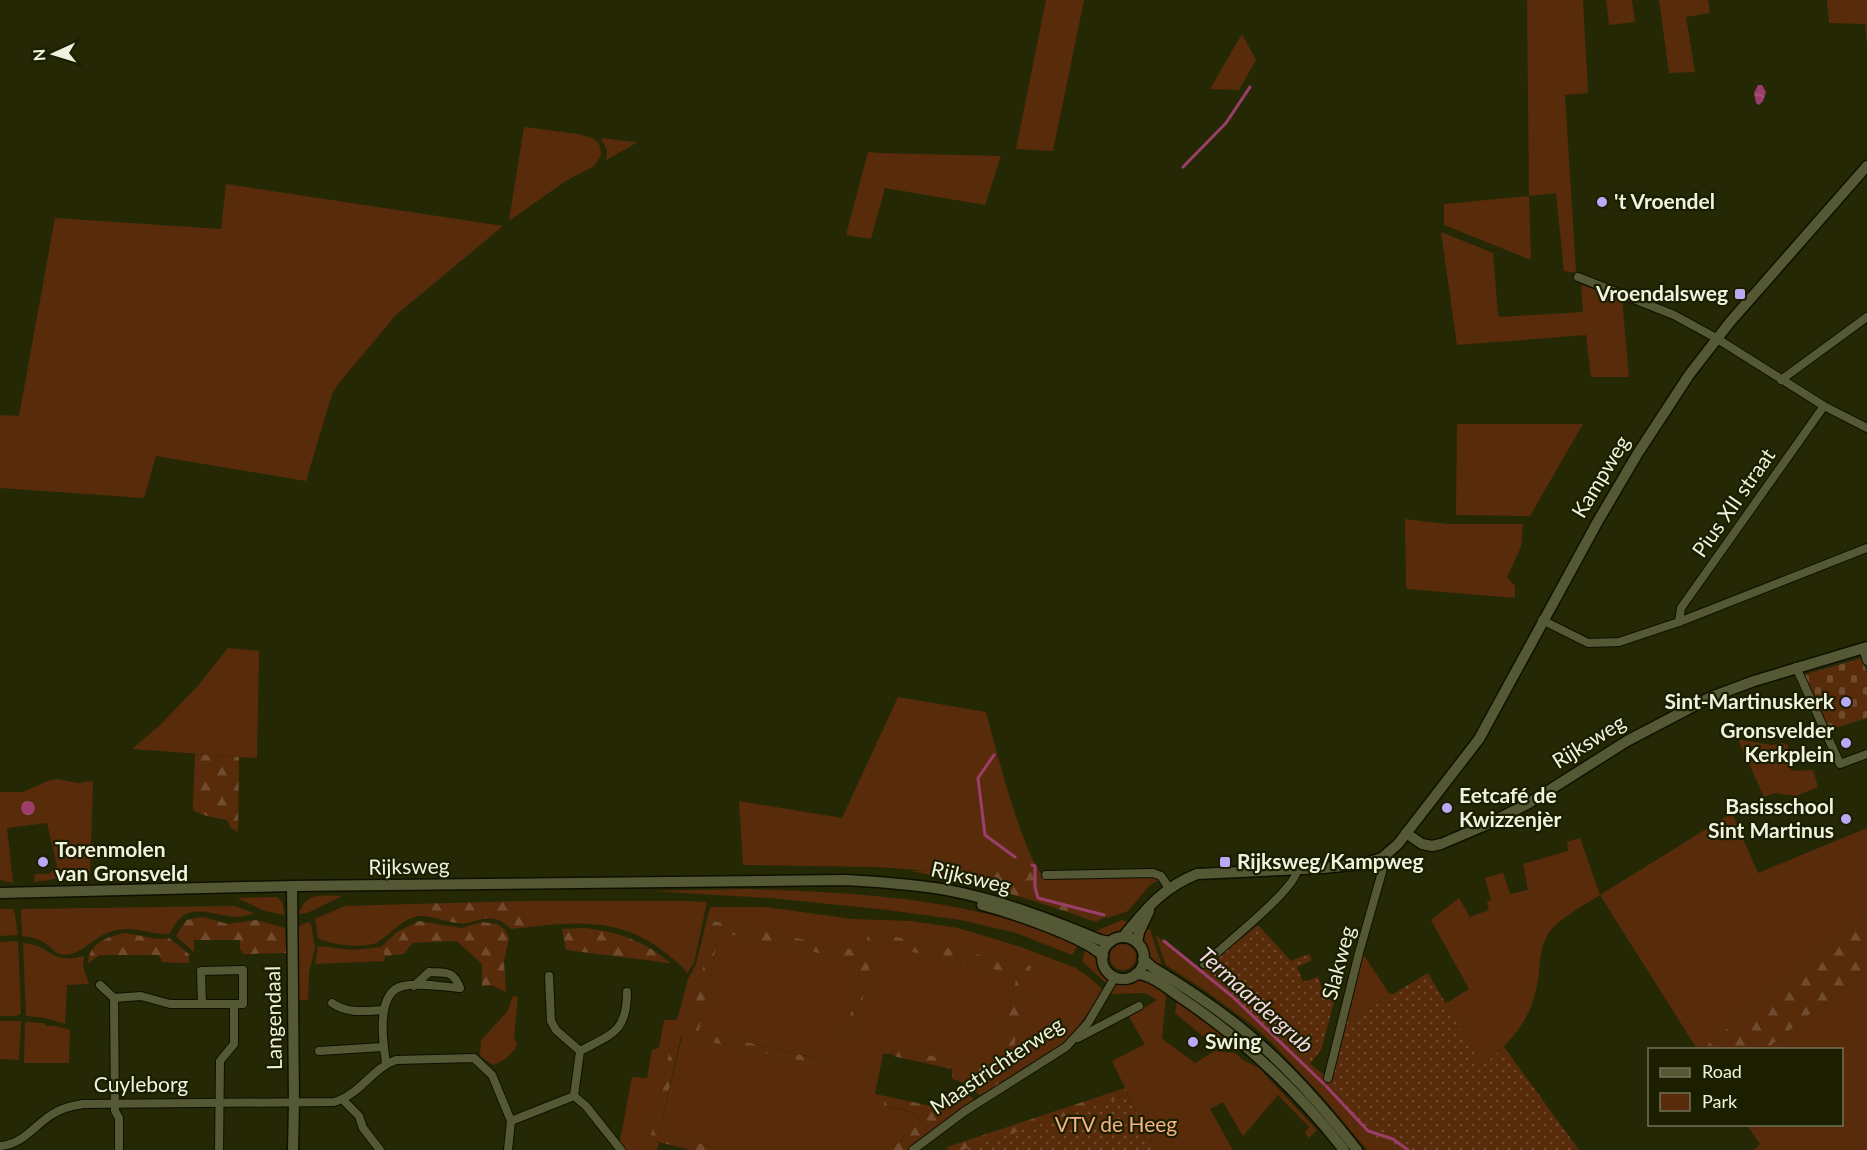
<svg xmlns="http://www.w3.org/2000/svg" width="1867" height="1150" viewBox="0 0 1867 1150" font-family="Lato,sans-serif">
<defs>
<pattern id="forest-firs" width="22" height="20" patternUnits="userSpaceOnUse" patternTransform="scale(1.5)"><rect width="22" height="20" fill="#582c0b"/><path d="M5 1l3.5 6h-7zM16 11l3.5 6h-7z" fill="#704b2e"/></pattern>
<pattern id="cemetery-stones" width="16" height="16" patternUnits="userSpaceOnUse" patternTransform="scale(1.5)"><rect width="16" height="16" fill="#582c0b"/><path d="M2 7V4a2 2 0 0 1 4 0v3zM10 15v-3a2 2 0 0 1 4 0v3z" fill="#704b2e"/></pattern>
<pattern id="garden-dots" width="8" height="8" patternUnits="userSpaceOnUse" patternTransform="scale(1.5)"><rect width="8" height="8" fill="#582c0b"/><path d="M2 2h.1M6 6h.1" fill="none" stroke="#704b2e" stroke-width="1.8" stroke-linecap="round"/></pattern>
<pattern id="water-waves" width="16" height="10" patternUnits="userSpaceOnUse" patternTransform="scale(1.5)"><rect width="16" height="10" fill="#9b3e6a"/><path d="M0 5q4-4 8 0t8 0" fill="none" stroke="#a95a7f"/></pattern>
</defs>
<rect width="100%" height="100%" fill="#252805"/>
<g fill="#582c0b">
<polygon points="1046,0 1084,0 1053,151 1016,149"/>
<polygon points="1527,0 1583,0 1588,93 1565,95 1576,273 1564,271 1556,193 1529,196 1531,260 1444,225 1444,204 1529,196"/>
<polygon points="1606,0 1632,0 1635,22 1609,25"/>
<polygon points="1659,0 1708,0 1710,13 1686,17 1695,72 1669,73"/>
<polygon points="1827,0 1867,0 1867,45 1865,24 1829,23"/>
<polygon points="1242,34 1256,60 1239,90 1210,89"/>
<polygon points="524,127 578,134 592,138 599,143 601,155 594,166 564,182 509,221"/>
<polygon points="601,138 634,142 638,142 606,160 607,150"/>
<polygon points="868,152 879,153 1001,156 985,205 885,188 871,239 846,235"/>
<polygon points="226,184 503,226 396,315 339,383 332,394 306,481 156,456 144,498 0,488 0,415 19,416 55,218 221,229"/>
<polygon points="1441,232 1493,253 1498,315 1501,317 1583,312 1581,285 1622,299 1629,377 1591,377 1586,335 1457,345"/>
<polygon points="1457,424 1583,424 1530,516 1456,515"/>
<polygon points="1405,519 1447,524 1523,524 1521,546 1507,578 1515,586 1515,598 1407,589 1406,585"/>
<polygon points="228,648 259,651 257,758 132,749 159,726 196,688"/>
<path d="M 898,697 L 986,712 C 995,745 1023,858 1045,878 L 1150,876 L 1160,879 L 1150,885 L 1128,911 L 1111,917 L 1038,899 L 1036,866 L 933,871 L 877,867 L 743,865 L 739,801 L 842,818 Z"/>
<polygon points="1738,739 1771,745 1783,743 1788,745 1791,771 1813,770 1818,787 1796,796 1775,793 1764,797"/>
<polygon points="57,779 78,783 93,781 90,874 34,882 35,874 49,874 57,866 47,823 7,828 13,883 0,880 0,792 23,792 50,780"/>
<path d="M 1732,813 L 1758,873 L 1867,828 L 1867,917 L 1702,1049 L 1697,1049 L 1600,895 C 1585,905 1557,919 1548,934 C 1540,948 1540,963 1538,979 C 1532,1020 1513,1040 1482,1066 L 1445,1004 L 1469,989 L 1431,920 L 1459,898 L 1470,917 L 1489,910 L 1487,902 L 1491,900 L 1485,878 L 1503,873 L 1510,894 L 1528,890 L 1523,864 L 1568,851 L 1567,842 L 1580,838 L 1600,895 Z"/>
<path d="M 748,889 C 846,892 942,897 1035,927 C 1050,932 1064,939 1078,945 L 1072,955 L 1016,933 L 961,920 L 888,910 L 770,898 L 652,891 Z"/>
<path d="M 342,896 L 307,913 L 299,914 C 306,891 323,896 342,896 Z"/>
<polygon points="277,897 282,902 285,915 265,911 237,898"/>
<path d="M 529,901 L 683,901 L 707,902 L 694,963 L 687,973 C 681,964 672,958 663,951 C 623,919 576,921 529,927 Z"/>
<path d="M 412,904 L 418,916 C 401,920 392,933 378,942 C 365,949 330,945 318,938 L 315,919 L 345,906 Z"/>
<path d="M 234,906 L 254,913 C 248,915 242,917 236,917 C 208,915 185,899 170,934 C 150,935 130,924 110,932 C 93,937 78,959 60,954 C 54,953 50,946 45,943 C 39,939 30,937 22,936 L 21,909 Z"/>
<polygon points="710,907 766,907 852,919 911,921 958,928 1021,947 1076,968 1090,978 1103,990 1073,1035 1055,1051 1007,1080 1030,966 869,931 864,953 713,921 690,1029 675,1027 650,1140 659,1143 657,1150 622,1150 619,1146 632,1077 647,1078 652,1050 659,1048 664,1020 676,1020 678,1017 688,979 696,964"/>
<polygon points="0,909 14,909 18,935 0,936"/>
<polygon points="1122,920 1130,923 1121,932 1106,937 1094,932"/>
<polygon points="308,922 311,924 315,948 309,972 308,1000 298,1000 299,926"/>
<path d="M 1145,928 L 1150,930 L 1161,963 L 1160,968 C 1147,958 1139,944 1145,928 Z"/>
<path d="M 719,932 L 861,962 L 846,1036 L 854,1038 L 875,943 L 1017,974 L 998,1069 L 995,1070 L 892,1048 L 892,1054 L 883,1054 L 875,1094 L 885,1096 L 884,1106 C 896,1109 915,1109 920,1122 L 891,1150 L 727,1150 L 659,1134 L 682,1036 L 823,1064 L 824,1060 L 699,1031 Z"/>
<polygon points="1155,935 1202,970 1284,1043 1333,1090 1368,1134 1405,1150 1367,1150 1321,1095 1271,1042 1252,1025 1207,992 1166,965"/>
<polygon points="18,941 21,1014 15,1016 0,1016 0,942"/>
<path d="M 23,943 C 52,945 49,965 84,956 L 83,967 L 89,984 L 67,985 L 65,1024 L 46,1018 L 26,1016 Z"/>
<circle cx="1123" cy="957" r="13"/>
<polygon points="318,946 353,950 381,947 385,956 384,961 315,964"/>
<path d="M 1086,948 C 1096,955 1107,971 1107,984 L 1083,962 L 1083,957 Z"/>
<polygon points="1363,954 1389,993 1393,994 1344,1024"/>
<polygon points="1867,969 1867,1150 1754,1150 1760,1144 1747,1125 1842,1124 1842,1050 1766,1049"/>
<path d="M 1138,978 L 1143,978 L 1164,990 L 1166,998 L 1162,1037 L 1164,1040 L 1195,1063 L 1215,1051 L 1235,1053 L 1243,1060 L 1259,1068 L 1317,1130 L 1309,1138 L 1305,1133 L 1309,1127 L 1278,1095 L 1243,1136 L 1223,1102 L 1210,1109 L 1233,1150 L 1155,1150 L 1112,1061 L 1145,1044 L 1129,1017 L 1157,1000 L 1145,993 L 1110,994 C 1118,979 1123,983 1138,978 Z"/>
<path d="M 513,996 L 518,997 L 514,1036 L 517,1045 C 512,1055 504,1061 493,1065 L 480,1056 L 481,1040 L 507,1012 Z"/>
<polygon points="1179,1000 1238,1045 1210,1042 1175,1013 1177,1002"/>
<polygon points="0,1021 21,1021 19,1060 0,1059"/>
<polygon points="25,1022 44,1023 46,1026 56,1026 70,1030 69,1063 24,1063"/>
</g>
<g fill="url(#forest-firs)">
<path d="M 195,754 L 239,757 L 238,832 L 231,828 L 227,820 C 214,817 204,817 193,810 Z"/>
<path d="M 1037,866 L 1038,899 L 1111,917 L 1103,918 L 1095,922 C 1034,899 974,882 911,871 Z"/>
<path d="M 529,901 L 529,927 L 511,929 C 507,925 501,920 495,919 C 485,916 476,922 466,923 C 451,925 435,915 418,916 L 412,904 Z"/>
<polygon points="203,917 228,924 256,920 285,928 286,953 244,954 240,949 240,940 194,940 194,952 176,936 186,920"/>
<polygon points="1867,917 1867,969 1766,1049 1702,1049"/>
<polygon points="419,921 462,928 482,922 497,924 505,930 509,938 504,961 506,992 491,985 482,986 482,964 458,942 453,941 412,943 404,954 385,956 381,947 397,932"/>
<polygon points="713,921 864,952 869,931 1031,966 1007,1080 981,1096 967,1084 952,1079 952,1069 893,1056 892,1047 995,1070 998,1069 1017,974 875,944 854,1038 846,1036 861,962 719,932 699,1031 823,1060 825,1058 823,1065 819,1064 681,1036 659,1134 727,1150 691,1150 650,1140 675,1026 690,1029"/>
<path d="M 585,928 C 618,932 645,941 670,963 L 566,950 L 562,929 Z"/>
<path d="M 126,933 L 157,939 L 169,938 L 189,954 L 189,963 L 162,962 L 159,955 L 100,955 L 88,963 C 89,943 108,936 126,933 Z"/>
<polygon points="1125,1088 1128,1095 964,1150 948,1150 947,1147"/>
<path d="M 955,1089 L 965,1092 L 975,1100 L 936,1127 L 908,1150 L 891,1150 L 920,1122 C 916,1109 896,1108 884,1106 L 885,1096 L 944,1109 L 949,1092 Z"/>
</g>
<polygon fill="url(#cemetery-stones)" points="1862,658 1867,673 1867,718 1828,730 1803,675"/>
<g fill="url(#garden-dots)">
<polygon points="1258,925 1291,961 1309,954 1312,960 1297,967 1303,982 1318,977 1323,991 1334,1002 1321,1050 1310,1064 1331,1080 1344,1024 1428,973 1482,1066 1504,1047 1579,1150 1405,1150 1368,1134 1333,1090 1258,1019 1202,970"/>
<polygon points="1128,1095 1155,1150 963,1150"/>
</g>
<g fill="url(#water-waves)">
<polygon points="1758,85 1762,85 1766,92 1763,101 1759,105 1756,103 1754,93"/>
<circle cx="28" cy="808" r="7"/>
</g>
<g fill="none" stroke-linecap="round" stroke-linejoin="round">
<g stroke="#9b3e6a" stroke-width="3">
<polyline points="1183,167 1226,123 1250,87"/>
<polyline points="994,755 978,778 985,835 1015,857"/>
<polyline points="1032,865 1035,866 1035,887 1038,898 1104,915"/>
<polyline points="1164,941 1233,997 1324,1084"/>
<polyline points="1326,1086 1368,1131 1393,1139 1408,1150"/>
</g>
<defs>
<g id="street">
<polyline points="1578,277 1674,315 1716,338 1824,406 1867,428"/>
<polyline points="1781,380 1867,317"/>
<polyline points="1542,620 1588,643 1619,642 1679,622 1867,548"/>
<polyline points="1679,622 1681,608 1824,406"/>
<polyline points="1863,648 1867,661"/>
<polyline points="1796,667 1840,764 1867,754"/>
<polyline points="1046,875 1153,873 1161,876 1169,888"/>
<path d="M 1204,964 C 1221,948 1297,888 1297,870"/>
<polyline points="549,976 551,1021 556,1030 580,1051"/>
<polyline points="100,985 114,998 115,1111 119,1118 119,1150"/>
<polyline points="114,998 141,996 170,1004 243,1004 243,970 201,971 202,1004"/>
<path d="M 332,1003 C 348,1014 365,1011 383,1010"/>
<polyline points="1078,1038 1139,1006"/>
<polyline points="319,1051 383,1047"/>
<path d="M 386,1063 C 383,1043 375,992 403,986 C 420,982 442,987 460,988 C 453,970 446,973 429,972 L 414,986"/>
<polyline points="1328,1078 1359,953 1382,872 1382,858"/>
<path d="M 574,1096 L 580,1051 C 612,1034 627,1032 627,992"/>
<polyline points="343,1100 359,1116 363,1128 380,1150"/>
<polyline points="511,1121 574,1096 586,1106 621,1150"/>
<path d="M 0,1146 C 22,1145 34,1126 51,1115 C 61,1108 72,1106 83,1104 L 334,1102 C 360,1095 372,1068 396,1060 L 474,1058 L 492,1075 L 511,1121 L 508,1150"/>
<polyline points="219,1150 220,1061 234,1044 234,1004"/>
<polyline points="913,1150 965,1111 1066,1047 1088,1023 1115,977"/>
</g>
<g id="secondary">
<polyline points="1406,833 1422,844 1432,846 1441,844 1488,824 1529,803 1627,741 1711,697 1754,681 1867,647"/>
<polyline points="292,886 294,1103 293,1150"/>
<path d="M 0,893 L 292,886 L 846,880 C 880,882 913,884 947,890 C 1000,900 1050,919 1100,940 L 1110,942"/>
<path d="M 982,905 C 1009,912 1085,937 1103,956"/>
<path d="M 1123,937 C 1146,909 1162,888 1197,874 L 1323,868 L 1362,864 L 1382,858 L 1398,844 L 1479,739 L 1598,521 L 1638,453 L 1689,375 L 1730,322 L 1867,166"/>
<circle cx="1123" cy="958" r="21"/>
<polyline points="1137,943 1139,932 1149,911"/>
<path d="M 1143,959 L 1152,967 C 1185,987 1217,1008 1247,1033 C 1288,1067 1324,1108 1357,1150"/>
<path d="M 1136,974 C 1151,974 1167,988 1180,997 C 1243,1039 1297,1090 1344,1150"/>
</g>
</defs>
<use href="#street" stroke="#0f1000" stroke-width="10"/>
<use href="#secondary" stroke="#0f1000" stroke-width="13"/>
<use href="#street" stroke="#545835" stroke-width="8"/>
<use href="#secondary" stroke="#545835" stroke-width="10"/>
</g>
<g fill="#baaaf6" stroke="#1c1e00" stroke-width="2">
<circle cx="1602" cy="202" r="6"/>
<rect x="1734" y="288" width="12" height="12" rx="3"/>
<circle cx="1846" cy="702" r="6"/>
<circle cx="1846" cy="743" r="6"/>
<circle cx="1447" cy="808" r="6"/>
<circle cx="1846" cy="819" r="6"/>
<circle cx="43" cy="862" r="6"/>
<rect x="1219" y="856" width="12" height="12" rx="3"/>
<circle cx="1193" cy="1042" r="6"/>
</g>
<g text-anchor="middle" stroke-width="4.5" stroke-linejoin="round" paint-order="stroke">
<g font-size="21" font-weight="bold" fill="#eff2de" stroke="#1c1e00" text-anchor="start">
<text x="1614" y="209">'t Vroendel</text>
<text x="1728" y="301" text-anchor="end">Vroendalsweg</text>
<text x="1834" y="709" text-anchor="end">Sint-Martinuskerk</text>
<text x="1834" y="738" text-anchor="end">Gronsvelder<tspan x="1834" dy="24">Kerkplein</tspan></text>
<text x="1459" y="803">Eetcafé de<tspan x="1459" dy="24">Kwizzenjèr</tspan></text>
<text x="1834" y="814" text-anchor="end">Basisschool<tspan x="1834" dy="24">Sint Martinus</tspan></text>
<text x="55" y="857">Torenmolen<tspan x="55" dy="24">van Gronsveld</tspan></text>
<text x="1237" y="869">Rijksweg/Kampweg</text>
<text x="1205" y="1049">Swing</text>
</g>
<g font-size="21" fill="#eff2de" stroke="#1c1e00">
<text transform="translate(1601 477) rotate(-59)" y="7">Kampweg</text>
<text transform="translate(1734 503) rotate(-55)" y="7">Pius XII straat</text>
<text transform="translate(1589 742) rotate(-32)" y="7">Rijksweg</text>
<text transform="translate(409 867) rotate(-1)" y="7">Rijksweg</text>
<text transform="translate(971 878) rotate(13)" y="7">Rijksweg</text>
<text transform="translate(1339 963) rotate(-75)" y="7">Slakweg</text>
<text transform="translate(274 1018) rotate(-91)" y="7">Langendaal</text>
<text transform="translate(997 1066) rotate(-34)" y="7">Maastrichterweg</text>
<text x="141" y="1092">Cuyleborg</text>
</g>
<g font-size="21" fill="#f5b186" stroke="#1c1e00">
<text x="1116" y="1132">VTV de Heeg</text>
</g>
<g font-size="22" font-style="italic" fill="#f4d9e3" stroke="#1c1e00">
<text transform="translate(1256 1000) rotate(42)" y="8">Termaardergrub</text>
</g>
</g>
<rect x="1648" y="1048" width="195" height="78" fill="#1c1e00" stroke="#707359" stroke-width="1.5"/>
<rect x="1660" y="1068" width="30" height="9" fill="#545835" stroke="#707359" stroke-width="1.5"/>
<text x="1702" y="1078" font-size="18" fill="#eff2de">Road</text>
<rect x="1660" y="1093" width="30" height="18" fill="#582c0b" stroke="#707359" stroke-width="1.5"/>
<text x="1702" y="1108" font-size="18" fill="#eff2de">Park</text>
<g transform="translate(54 54) rotate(266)" stroke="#1c1e00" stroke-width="4.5" paint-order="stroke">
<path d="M0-4.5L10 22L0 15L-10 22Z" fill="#eff2de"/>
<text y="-9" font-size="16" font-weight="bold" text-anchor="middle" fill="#eff2de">N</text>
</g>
</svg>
